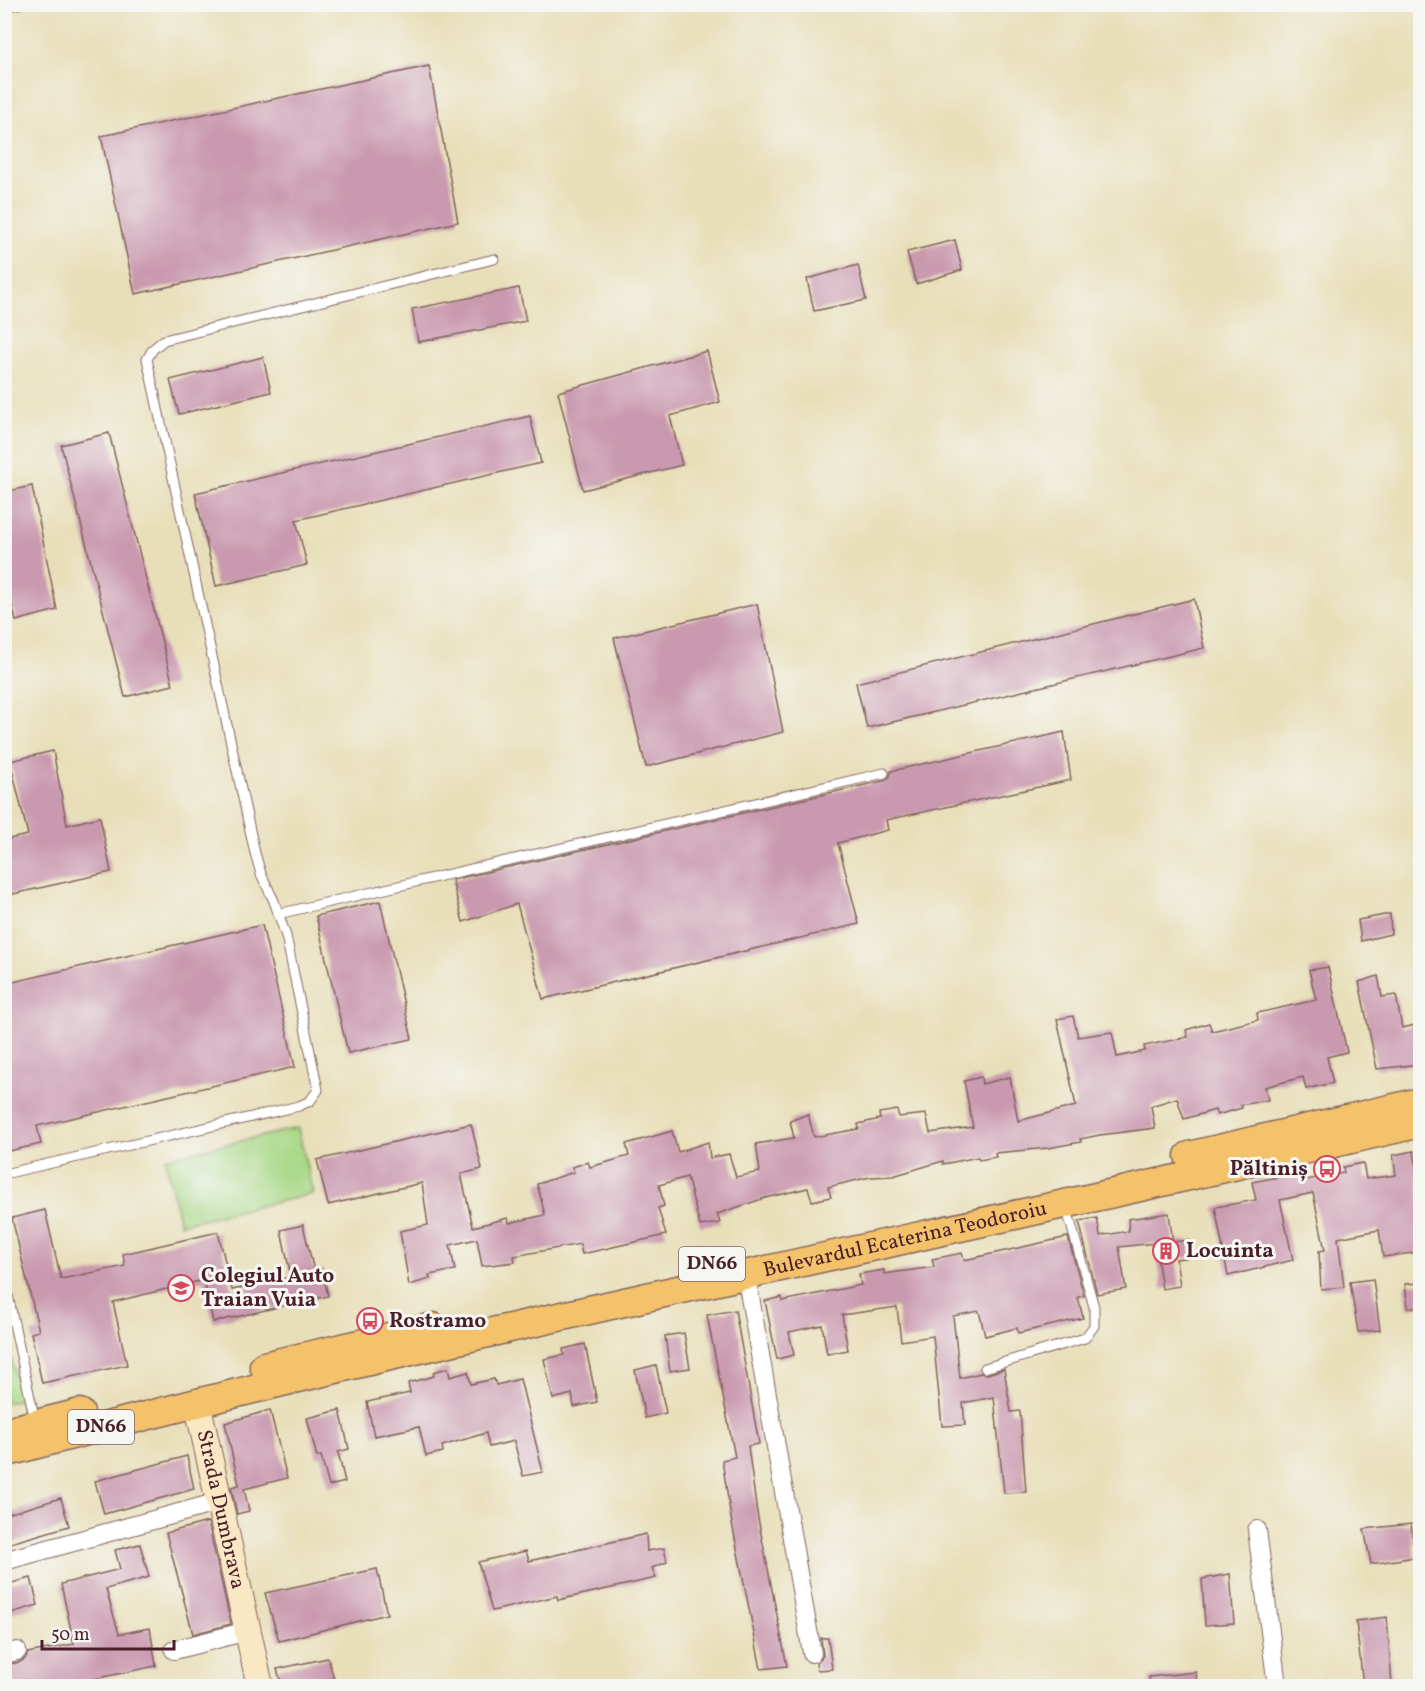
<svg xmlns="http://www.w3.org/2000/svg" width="1425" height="1691" font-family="Vollkorn,serif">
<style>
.green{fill:#a7d886;stroke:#787c58;stroke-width:1.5}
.building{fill:#c999af}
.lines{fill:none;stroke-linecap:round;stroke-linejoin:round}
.lane-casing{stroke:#81625d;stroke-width:11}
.street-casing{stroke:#81625d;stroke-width:20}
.secondary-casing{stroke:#81625d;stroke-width:28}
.primary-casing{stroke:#81625d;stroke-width:31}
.lane{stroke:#fff;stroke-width:9}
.street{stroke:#fff;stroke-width:18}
.secondary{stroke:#fae7c3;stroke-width:26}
.primary{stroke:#f3c26a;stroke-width:28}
.rail{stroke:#4a1f2b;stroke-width:4.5}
.labels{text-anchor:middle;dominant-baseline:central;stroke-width:6;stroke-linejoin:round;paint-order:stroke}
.shield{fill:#f6f6f2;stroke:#7e6067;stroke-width:1.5}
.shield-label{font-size:20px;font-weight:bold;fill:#4a1f2b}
.poi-label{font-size:21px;font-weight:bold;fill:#4a1f2b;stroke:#f6f6f2;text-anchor:start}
.street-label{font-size:21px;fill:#4a1f2b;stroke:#f6f6f2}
</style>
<rect width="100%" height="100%" fill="#f6f6f2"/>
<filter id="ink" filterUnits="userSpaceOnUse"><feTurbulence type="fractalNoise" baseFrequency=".0167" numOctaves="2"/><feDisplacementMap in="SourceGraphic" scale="12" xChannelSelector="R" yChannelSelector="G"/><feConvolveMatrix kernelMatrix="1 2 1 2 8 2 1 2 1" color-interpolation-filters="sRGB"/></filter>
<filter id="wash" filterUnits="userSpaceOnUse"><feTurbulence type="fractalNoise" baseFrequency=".008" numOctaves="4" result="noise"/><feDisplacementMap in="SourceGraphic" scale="24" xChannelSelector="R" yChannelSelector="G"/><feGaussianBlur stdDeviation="1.35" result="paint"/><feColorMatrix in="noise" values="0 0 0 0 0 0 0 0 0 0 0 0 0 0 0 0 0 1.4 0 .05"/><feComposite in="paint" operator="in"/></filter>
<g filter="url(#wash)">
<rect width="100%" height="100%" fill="#e8dfba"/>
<g class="green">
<polygon points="298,1128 313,1194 180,1224 165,1158"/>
<polygon points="4,1324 20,1400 5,1403 4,1403"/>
</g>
<g id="blocks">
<g class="building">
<polygon points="429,66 458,222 135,294 101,136"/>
<polygon points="955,240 962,270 916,284 907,252"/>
<polygon points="858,265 866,300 814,311 807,279"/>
<polygon points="519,288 526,321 418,342 412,309"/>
<polygon points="707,351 720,402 670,416 682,465 583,490 558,392"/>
<polygon points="263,357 271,392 179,414 170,380"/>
<polygon points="530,416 541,463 296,520 307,565 216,586 195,493"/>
<polygon points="109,433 173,685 125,697 61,445"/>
<polygon points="32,486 57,610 16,621 4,571 4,492"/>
<polygon points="1194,599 1204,648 867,728 856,683"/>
<polygon points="757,604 783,732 646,767 614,638"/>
<polygon points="1064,732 1071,780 886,820 888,830 838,843 859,924 543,999 517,904 463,922 452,880 886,780 890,776 891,771"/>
<polygon points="53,751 67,825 100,817 111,872 4,896 4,840 28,835 10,761"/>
<polygon points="380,901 412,1039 348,1053 316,916"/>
<polygon points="1390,914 1391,934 1361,941 1358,920"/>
<polygon points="262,925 295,1067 37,1126 41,1144 4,1152 4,984"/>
<polygon points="1328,967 1347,1052 1327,1057 1333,1083 1306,1089 1303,1077 1265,1087 1268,1100 1241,1105 1242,1108 1217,1115 1215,1110 1184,1119 1177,1098 1151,1106 1155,1128 1100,1135 1080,1139 1081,1142 1048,1148 995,1153 996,1157 979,1160 978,1157 943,1164 943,1161 893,1176 870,1177 828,1187 831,1197 812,1201 808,1188 765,1198 717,1214 720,1223 700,1226 687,1177 659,1185 664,1206 658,1208 666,1235 582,1254 580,1244 514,1256 515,1262 482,1266 477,1239 450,1245 455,1270 429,1275 430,1279 409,1285 400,1231 428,1225 422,1183 328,1205 317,1160 471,1124 482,1169 461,1174 473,1227 508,1218 509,1223 545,1215 537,1184 574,1172 572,1167 588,1162 590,1167 629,1156 626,1144 672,1131 678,1152 708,1142 710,1158 729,1154 736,1177 760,1172 756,1144 794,1138 790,1121 808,1114 814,1137 859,1129 858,1124 880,1119 879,1113 897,1110 899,1117 926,1114 930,1133 973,1127 964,1081 981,1077 982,1084 1010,1077 1018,1121 1076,1106 1057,1019 1073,1016 1078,1037 1112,1032 1117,1057 1145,1051 1144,1046 1188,1037 1186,1030 1209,1023 1212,1031 1258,1020 1257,1013 1316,1000 1309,970"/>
<polygon points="1378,976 1382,997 1396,995 1402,1028 1420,1024 1420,1064 1377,1069 1359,982"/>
<polygon points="1414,1151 1420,1192 1420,1252 1383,1257 1379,1230 1338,1238 1344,1287 1321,1289 1319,1251 1325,1250 1313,1193 1280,1200 1293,1260 1228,1276 1215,1207 1256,1200 1252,1182 1299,1173 1301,1181 1344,1173 1343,1167 1363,1163 1366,1179 1396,1175 1393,1155"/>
<polygon points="45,1210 61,1279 125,1266 123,1254 218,1232 232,1290 291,1277 281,1230 303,1225 314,1271 322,1269 328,1296 213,1322 204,1280 113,1302 127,1365 42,1383 31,1333 39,1331 12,1218"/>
<polygon points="1169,1213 1173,1242 1189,1240 1192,1257 1176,1259 1180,1286 1162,1289 1155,1243 1119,1247 1126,1289 1097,1294 1079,1221 1097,1218 1100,1236 1129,1231 1128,1219"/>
<polygon points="1068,1237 1084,1296 1078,1297 1083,1318 1018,1333 1017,1328 985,1336 979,1311 953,1316 960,1378 981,1373 987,1374 1004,1369 1011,1412 1020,1411 1026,1492 1004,1493 994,1397 963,1403 965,1425 942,1426 933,1336 901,1341 897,1307 842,1315 848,1350 827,1354 822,1325 789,1332 794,1355 777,1359 765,1301 782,1297 782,1301 861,1285 859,1274 884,1270 884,1274 934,1267 932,1259 962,1253 964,1260"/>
<polygon points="1373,1279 1380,1330 1358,1332 1350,1282"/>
<polygon points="1420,1283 1420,1306 1408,1308 1405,1284"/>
<polygon points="735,1310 759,1444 748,1446 757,1513 787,1666 761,1669 731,1518 722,1460 735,1457 707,1315"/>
<polygon points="684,1333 690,1368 670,1371 665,1336"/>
<polygon points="585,1344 597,1402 574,1407 572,1394 553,1399 544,1359 564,1355 563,1349"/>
<polygon points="656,1365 666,1413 645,1418 635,1370"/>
<polygon points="448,1368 450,1377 468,1372 471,1384 494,1379 496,1385 520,1379 543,1472 523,1476 514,1441 489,1447 486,1433 442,1446 443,1452 426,1456 419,1427 374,1436 367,1402 410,1393 408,1383 434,1376 433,1372"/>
<polygon points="270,1410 287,1478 244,1489 249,1511 237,1514 231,1487 239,1485 225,1423"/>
<polygon points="340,1410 349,1449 338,1452 345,1482 329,1486 321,1456 317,1457 307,1418"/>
<polygon points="187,1456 194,1489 104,1514 95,1481"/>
<polygon points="61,1498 69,1526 4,1545 4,1515"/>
<polygon points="208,1522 231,1624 193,1634 166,1533"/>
<polygon points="1411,1524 1415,1557 1371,1564 1364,1529"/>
<polygon points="646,1534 647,1551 664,1548 667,1562 652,1568 656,1578 558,1600 557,1596 492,1611 478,1562 526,1551 529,1561"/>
<polygon points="140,1544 149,1577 106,1589 119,1634 150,1628 156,1666 60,1686 4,1686 4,1665 20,1662 25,1659 28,1653 74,1644 61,1584 120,1569 115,1550"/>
<polygon points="377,1569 387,1614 279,1641 265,1593"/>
<polygon points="1230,1574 1234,1623 1205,1625 1202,1579"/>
<polygon points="31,1578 38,1605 4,1615 4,1585"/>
<polygon points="1387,1617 1392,1686 1363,1686 1356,1621"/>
<polygon points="821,1638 828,1638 832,1669 817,1670 816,1663 823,1656"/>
<polygon points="328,1658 336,1686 282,1686 277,1669"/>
<polygon points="1196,1672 1197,1686 1150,1686 1149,1677"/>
</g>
</g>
</g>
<g filter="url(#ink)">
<use href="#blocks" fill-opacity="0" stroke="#81625d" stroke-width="1.5"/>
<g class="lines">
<defs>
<g id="lane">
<polyline points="278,914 884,773"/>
<polyline points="4,1174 299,1106 310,1101 318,1090 286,936 274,901 261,874 255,853 147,359 153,349 164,340 494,259"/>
<polyline points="4,1277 35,1421"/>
<polyline points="985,1368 1085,1338 1094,1326 1094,1307 1066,1206"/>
</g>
<g id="street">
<polyline points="746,1274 812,1653"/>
<polyline points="1257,1530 1277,1686"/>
<polyline points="4,1561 219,1502"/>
<polyline points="174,1650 247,1631"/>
<polyline points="4,1654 17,1651"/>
</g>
<g id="secondary">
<path id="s1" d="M197,1402L260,1686"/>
</g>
<g id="primary">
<polyline points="1189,1156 1420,1102"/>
<polyline points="264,1366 433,1327"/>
<polyline points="4,1432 80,1413"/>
<path id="s2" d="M4,1453C473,1327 949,1234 1420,1123"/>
</g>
</defs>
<use href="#lane" class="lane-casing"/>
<use href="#street" class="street-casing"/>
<use href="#secondary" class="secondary-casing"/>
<use href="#primary" class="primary-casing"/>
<use href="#lane" class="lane"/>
<use href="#street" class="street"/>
<use href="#secondary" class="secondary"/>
<use href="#primary" class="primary"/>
<polyline class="rail" points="4,10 31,4"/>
</g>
</g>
<defs>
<symbol id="bus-ring" viewBox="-11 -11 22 22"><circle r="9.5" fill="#f6f6f2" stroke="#d1495b" stroke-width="1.5"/><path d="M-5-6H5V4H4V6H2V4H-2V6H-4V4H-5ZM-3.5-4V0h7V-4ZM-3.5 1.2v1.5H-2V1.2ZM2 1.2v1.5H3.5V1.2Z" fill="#d1495b"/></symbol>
<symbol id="building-ring" viewBox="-11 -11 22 22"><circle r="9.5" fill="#f6f6f2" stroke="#d1495b" stroke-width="1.5"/><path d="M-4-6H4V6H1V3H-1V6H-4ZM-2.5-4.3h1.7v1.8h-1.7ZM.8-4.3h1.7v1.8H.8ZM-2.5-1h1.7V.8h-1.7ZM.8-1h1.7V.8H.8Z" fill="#d1495b"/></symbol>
<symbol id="school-ring" viewBox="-11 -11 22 22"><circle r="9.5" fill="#f6f6f2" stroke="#d1495b" stroke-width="1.5"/><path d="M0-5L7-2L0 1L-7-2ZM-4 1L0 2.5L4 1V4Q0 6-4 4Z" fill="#d1495b"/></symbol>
</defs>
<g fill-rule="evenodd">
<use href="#bus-ring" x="1312" y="1154" width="30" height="30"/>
<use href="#building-ring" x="1151" y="1236" width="30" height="30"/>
<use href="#school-ring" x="166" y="1273" width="30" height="30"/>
<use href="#bus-ring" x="355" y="1306" width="30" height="30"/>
</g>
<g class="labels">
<g class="shield">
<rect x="679" y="1247" width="66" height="34" rx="4.5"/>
<rect x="68" y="1410" width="66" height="34" rx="4.5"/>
</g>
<g class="shield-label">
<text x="712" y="1264">DN66</text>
<text x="101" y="1427">DN66</text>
</g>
<g class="poi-label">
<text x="1308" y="1169" text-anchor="end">Păltiniș</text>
<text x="1186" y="1251">Locuinta</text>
<text x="201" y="1276">Colegiul Auto<tspan x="201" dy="24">Traian Vuia</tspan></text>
<text x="389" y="1321">Rostramo</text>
</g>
<g class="street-label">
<text stroke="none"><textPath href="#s2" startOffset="926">Bulevardul Ecaterina Teodoroiu</textPath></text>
<text stroke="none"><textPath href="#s1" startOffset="110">Strada Dumbrava</textPath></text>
</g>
</g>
<rect width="1425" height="1691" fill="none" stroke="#f6f6f2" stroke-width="24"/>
<path d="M42 1640v9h132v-9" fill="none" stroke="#4a1f2b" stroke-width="3"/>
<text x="51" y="1640" font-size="18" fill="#4a1f2b" stroke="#f6f6f2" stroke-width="4.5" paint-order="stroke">50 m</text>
</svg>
